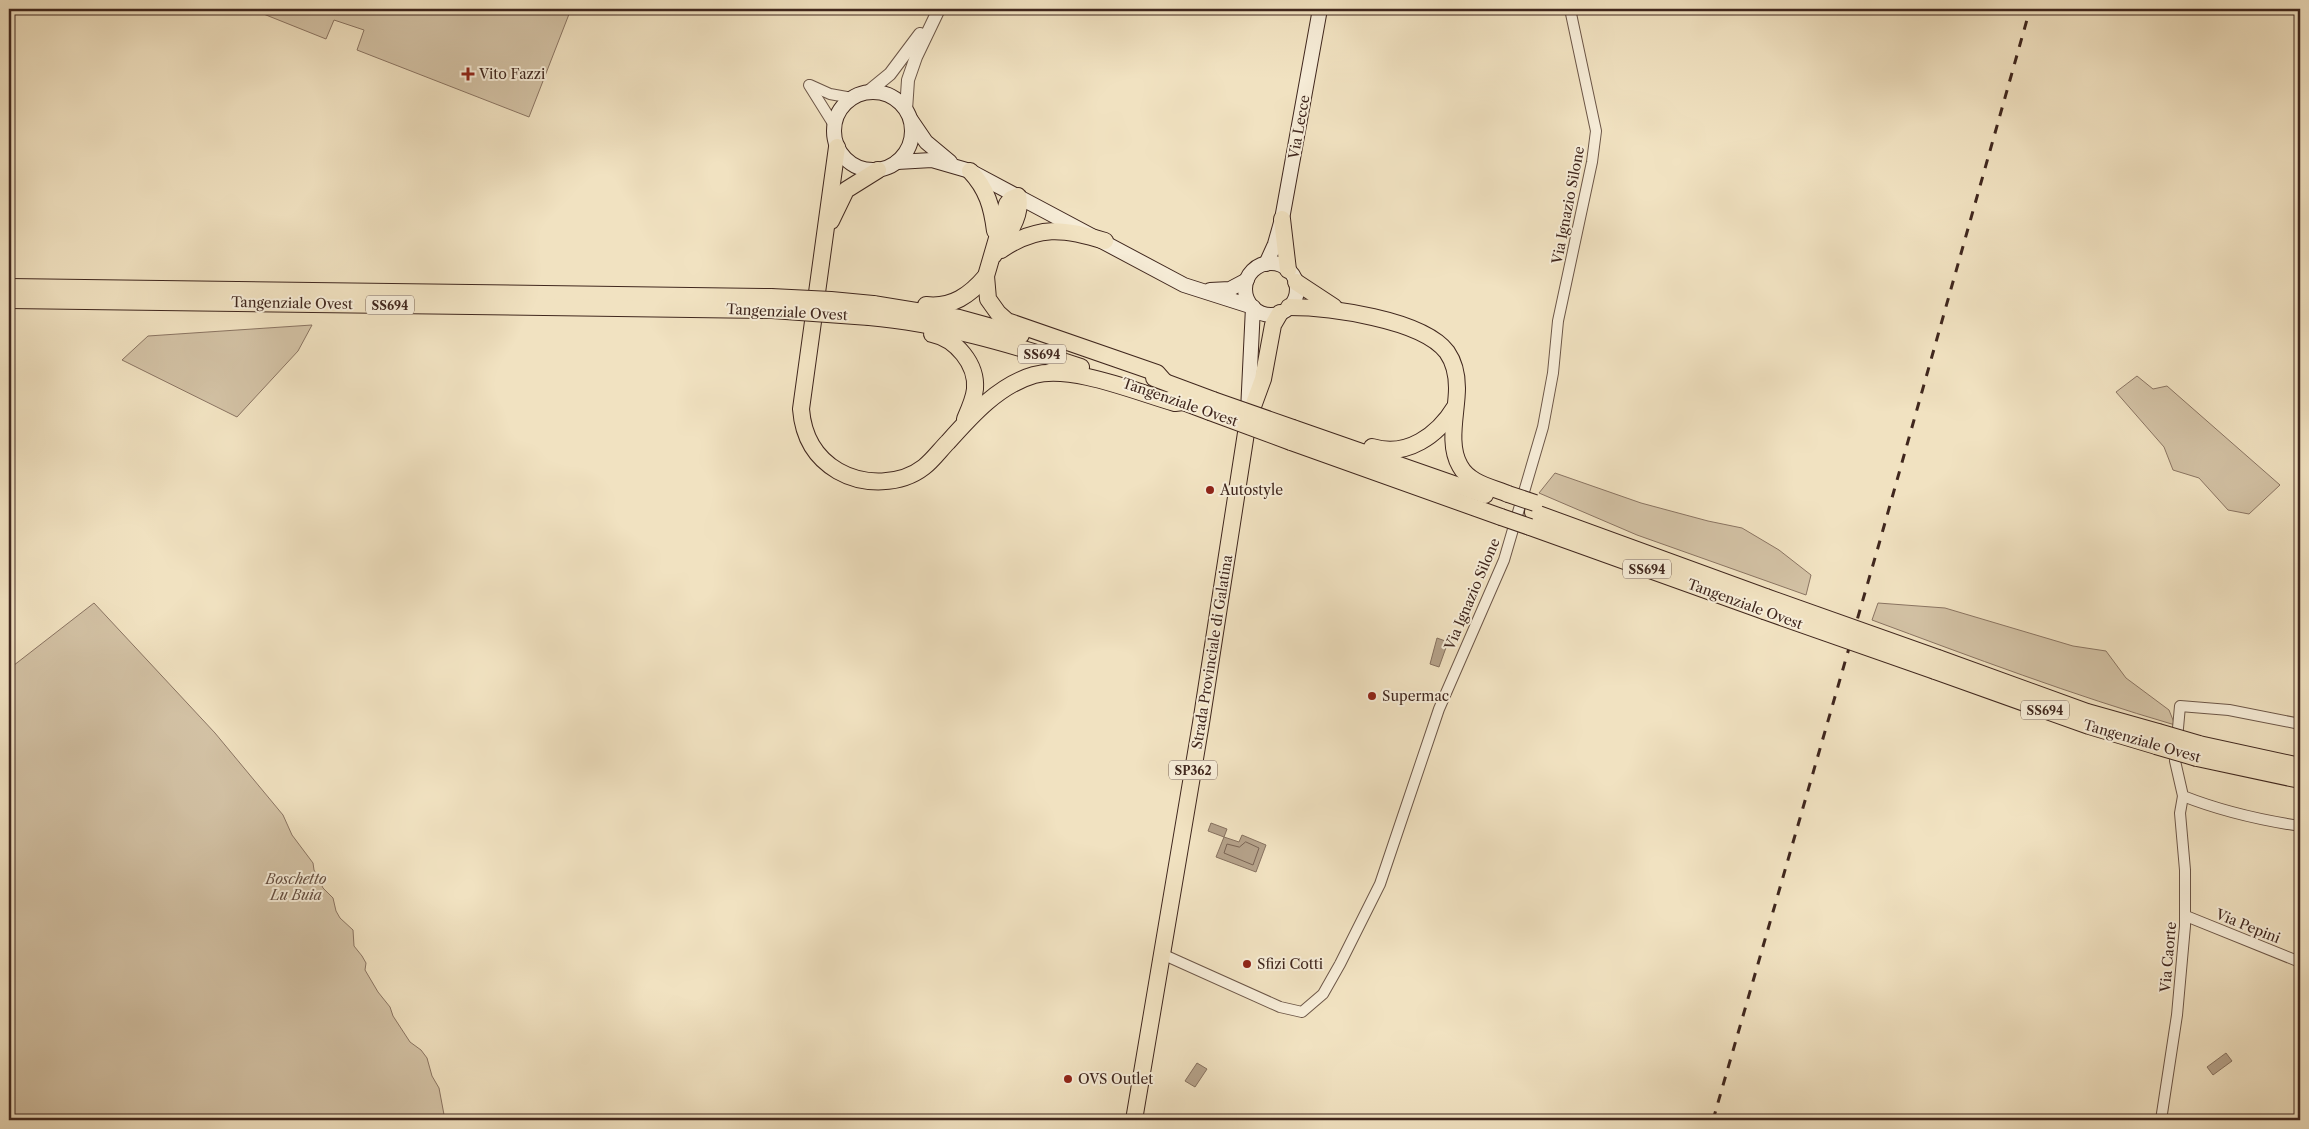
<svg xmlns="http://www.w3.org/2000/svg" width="2309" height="1129" font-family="'Libre Caslon Text',serif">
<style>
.green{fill:#d3c2a5;stroke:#8a7462}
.water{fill:#b5a28a;stroke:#86715f}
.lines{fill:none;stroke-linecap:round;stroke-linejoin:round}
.shore{stroke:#7a6454;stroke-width:1}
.minor-casing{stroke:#6c5647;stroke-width:12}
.tertiary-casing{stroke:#6c5647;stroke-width:14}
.secondary-casing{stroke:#40271e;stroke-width:16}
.primary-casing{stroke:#40271e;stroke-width:18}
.trunk-casing{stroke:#40271e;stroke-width:18}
.minor{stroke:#f6ecd7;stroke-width:10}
.tertiary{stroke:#f6ecd7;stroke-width:12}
.secondary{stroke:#f6ecd7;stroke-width:14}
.primary{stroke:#f1e2c1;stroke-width:16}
.trunk{stroke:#f1e2c1;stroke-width:16}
.rail{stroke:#40271e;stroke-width:3;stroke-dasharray:9 9;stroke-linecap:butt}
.trunk-bridge-casing{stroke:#40271e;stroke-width:18;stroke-linecap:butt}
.trunk-bridge{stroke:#f1e2c1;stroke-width:16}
.poi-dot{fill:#8f2418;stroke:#f6ecd7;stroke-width:2}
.labels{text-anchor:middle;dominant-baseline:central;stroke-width:4;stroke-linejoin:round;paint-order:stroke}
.shield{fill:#f6ecd7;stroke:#776256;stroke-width:1}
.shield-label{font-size:12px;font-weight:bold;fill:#40271e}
.poi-label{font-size:14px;fill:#40271e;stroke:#f6ecd7;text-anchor:start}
.street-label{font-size:14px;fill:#40271e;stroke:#f6ecd7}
.park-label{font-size:14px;font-style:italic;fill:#654e40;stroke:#f6ecd7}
</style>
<rect width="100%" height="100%" fill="#f1e2c1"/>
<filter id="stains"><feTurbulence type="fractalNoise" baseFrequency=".004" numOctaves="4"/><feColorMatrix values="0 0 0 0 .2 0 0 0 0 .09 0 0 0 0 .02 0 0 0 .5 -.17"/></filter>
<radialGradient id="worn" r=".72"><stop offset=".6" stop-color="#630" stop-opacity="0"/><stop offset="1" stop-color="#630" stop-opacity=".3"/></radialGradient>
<g class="green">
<polygon points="251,9 571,9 529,117 357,50 364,30 334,20 326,39"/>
<polygon points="312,325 298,351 237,417 122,360 148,336"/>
<polygon points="2137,376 2153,389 2167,386 2280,485 2249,514 2228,510 2199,478 2173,470 2164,447 2116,392"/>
<polygon points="1555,473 1641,503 1708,521 1742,528 1779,550 1811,575 1806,595 1637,535 1539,493"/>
<polygon points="94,603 215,733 283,815 292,835 313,863 314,870 323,888 333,898 336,911 340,918 353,930 354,946 362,956 366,963 365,970 378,992 390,1007 393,1016 410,1042 421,1050 427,1058 432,1076 439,1088 445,1120 9,1120 9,669"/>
<path d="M1878,603L1945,608L2073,646L2106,651L2126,678L2169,710L2175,725C2072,695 1972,657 1872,620Z"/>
</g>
<g class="water">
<polygon points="1437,638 1448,642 1439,667 1430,664"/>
<polygon points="1211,823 1227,829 1224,837 1239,842 1242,835 1266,845 1256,872 1216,857 1224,837 1208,831"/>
<polygon points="2226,1053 2232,1061 2213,1075 2207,1067"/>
<polygon points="1197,1063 1207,1069 1195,1087 1185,1081"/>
</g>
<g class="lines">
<polygon class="shore" points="1246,842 1259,848 1253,865 1224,853 1227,844 1239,847"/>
<defs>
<g id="minor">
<polyline points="809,85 834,125"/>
<polyline points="810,85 830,94 852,98"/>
<path d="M2300,724L2229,710L2180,706L2175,761L2183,796C2221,811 2260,820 2300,826"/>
<polyline points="2186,916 2300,962"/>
<polyline points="1162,954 1280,1007 1302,1012 1323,994 1340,964 1380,884 1439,709 1504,560 1543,427 1553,373 1558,321 1592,162 1596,131 1570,9"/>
<polyline points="2161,1120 2177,1015 2185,926 2185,870 2180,813 2183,796"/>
</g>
<g id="tertiary">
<polyline points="868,92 890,74 920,34"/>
<polyline points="906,110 908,80 916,57 939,9"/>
</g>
<g id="secondary">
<circle cx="873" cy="131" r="39"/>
<polyline points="911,120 926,142 950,162"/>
<polyline points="897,162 932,160 970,171 1184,285 1253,307 1248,411"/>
<circle cx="1271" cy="289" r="26"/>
<polyline points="1266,264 1275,244 1282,219 1320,9"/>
<polyline points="1210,290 1230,289 1247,280"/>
</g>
<polyline id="primary" points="1134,1120 1201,723 1248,420"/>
<g id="trunk">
<path d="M837,147L801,409C803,435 814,457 838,471C864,486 901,485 924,467C933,460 940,450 948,442C972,415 999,385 1034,375C1073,365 1136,392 1175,403L1183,402"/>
<path d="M970,171C987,189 992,207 995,231"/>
<polyline points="1282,219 1288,270"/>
<polyline points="831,221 846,190 878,170"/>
<path d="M1001,250C1038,225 1064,228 1105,241"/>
<path d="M993,256C1005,240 1023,216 1018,196L1011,199L1007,204L986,276L988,299L998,313L1007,321L1157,373L1164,381"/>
<polyline points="1296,282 1334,307"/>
<polyline points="9,287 771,297"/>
<polyline points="9,300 772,310"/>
<polyline points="873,304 959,318 1021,335"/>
<path d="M926,305C952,308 970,295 986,276"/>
<path d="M1289,307C1328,307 1422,319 1447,352C1454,362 1457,375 1457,388C1457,412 1447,444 1460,466C1469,483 1491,487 1508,494"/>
<path d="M869,317C940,323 1014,345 1081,367"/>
<path d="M932,334C956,339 977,364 975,389C974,399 969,410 965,419"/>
<polyline points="1154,378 1213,400"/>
<polyline points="1173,398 1210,412"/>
<polyline points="1248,420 1263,379 1273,325 1280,313"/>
<polyline points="1293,428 1485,495"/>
<polyline points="1291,442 1501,517"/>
<path d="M1372,447C1407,458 1438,435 1455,407"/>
<polyline points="1533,512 1766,597"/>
<polyline points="1530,527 1764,611"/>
<polyline points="1938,658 2087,712 2158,732"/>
<polyline points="1935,671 2089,726 2156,746"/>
<polyline points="2199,744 2300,766"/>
<polyline points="2197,758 2300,780"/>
</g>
</defs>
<use href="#minor" class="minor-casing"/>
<use href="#tertiary" class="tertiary-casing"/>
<use href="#secondary" class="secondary-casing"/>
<use href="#primary" class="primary-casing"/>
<use href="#trunk" class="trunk-casing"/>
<use href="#minor" class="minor"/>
<use href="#tertiary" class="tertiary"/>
<use href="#secondary" class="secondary"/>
<use href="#primary" class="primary"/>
<use href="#trunk" class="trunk"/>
<polyline class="rail" points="1713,1120 1879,544 2030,9"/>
<defs>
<g id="trunk-bridge">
<polyline points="771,297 831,300 873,304"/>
<polyline points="772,310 869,317"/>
<polyline points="1213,400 1293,428"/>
<polyline points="1210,412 1291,442"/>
<polyline points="1508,494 1535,503"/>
<polyline points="1501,517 1530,527"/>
<polyline points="1766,597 1938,658"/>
<polyline points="1764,611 1935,671"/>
<polyline points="2158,732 2199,744"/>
<polyline points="2156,746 2197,758"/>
</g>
</defs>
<use href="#trunk-bridge" class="trunk-bridge-casing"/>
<use href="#trunk-bridge" class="trunk-bridge"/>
</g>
<g class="poi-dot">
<path d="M465.5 66.5h5v5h5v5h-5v5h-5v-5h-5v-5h5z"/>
<circle cx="1210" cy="490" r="5"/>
<circle cx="1372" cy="696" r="5"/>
<circle cx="1247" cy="964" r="5"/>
<circle cx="1068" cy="1079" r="5"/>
</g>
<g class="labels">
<g class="shield">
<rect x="366" y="295.5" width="48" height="19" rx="4"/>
<rect x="1018" y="344.5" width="48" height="19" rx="4"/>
<rect x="1623" y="559.5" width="48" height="19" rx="4"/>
<rect x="2021" y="700.5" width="48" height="19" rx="4"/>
<rect x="1169" y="760.5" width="48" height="19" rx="4"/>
</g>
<g class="shield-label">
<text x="390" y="305">SS694</text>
<text x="1042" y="354">SS694</text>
<text x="1647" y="569">SS694</text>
<text x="2045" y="710">SS694</text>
<text x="1193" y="770">SP362</text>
</g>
<g class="poi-label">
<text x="479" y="74">Vito Fazzi</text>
<text x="1220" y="490">Autostyle</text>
<text x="1382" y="696">Supermac</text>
<text x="1257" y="964">Sfizi Cotti</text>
<text x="1078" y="1079">OVS Outlet</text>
</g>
<g class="street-label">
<text transform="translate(1299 127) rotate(-80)">Via Lecce</text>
<text transform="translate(1568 205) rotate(-79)">Via Ignazio Silone</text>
<text transform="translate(292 303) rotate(1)">Tangenziale Ovest</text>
<text transform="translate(787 312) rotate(3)">Tangenziale Ovest</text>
<text transform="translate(1180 402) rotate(19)">Tangenziale Ovest</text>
<text transform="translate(1472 594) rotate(-67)">Via Ignazio Silone</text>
<text transform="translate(1745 604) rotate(20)">Tangenziale Ovest</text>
<text transform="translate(1212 652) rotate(-81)">Strada Provinciale di Galatina</text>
<text transform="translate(2142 741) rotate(16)">Tangenziale Ovest</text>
<text transform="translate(2248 926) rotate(22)">Via Pepini</text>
<text transform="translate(2168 957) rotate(-85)">Via Caorte</text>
</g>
<g class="park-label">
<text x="296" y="879">Boschetto<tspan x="296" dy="16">Lu Buia</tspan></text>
</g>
</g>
<rect width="2309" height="1129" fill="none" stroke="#f1e2c1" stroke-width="30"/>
<rect x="10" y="10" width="2289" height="1109" fill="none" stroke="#40271e" stroke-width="2.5"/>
<rect x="15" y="15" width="2279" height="1099" fill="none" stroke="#40271e"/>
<rect width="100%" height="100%" filter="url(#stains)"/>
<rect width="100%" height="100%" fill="url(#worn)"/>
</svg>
